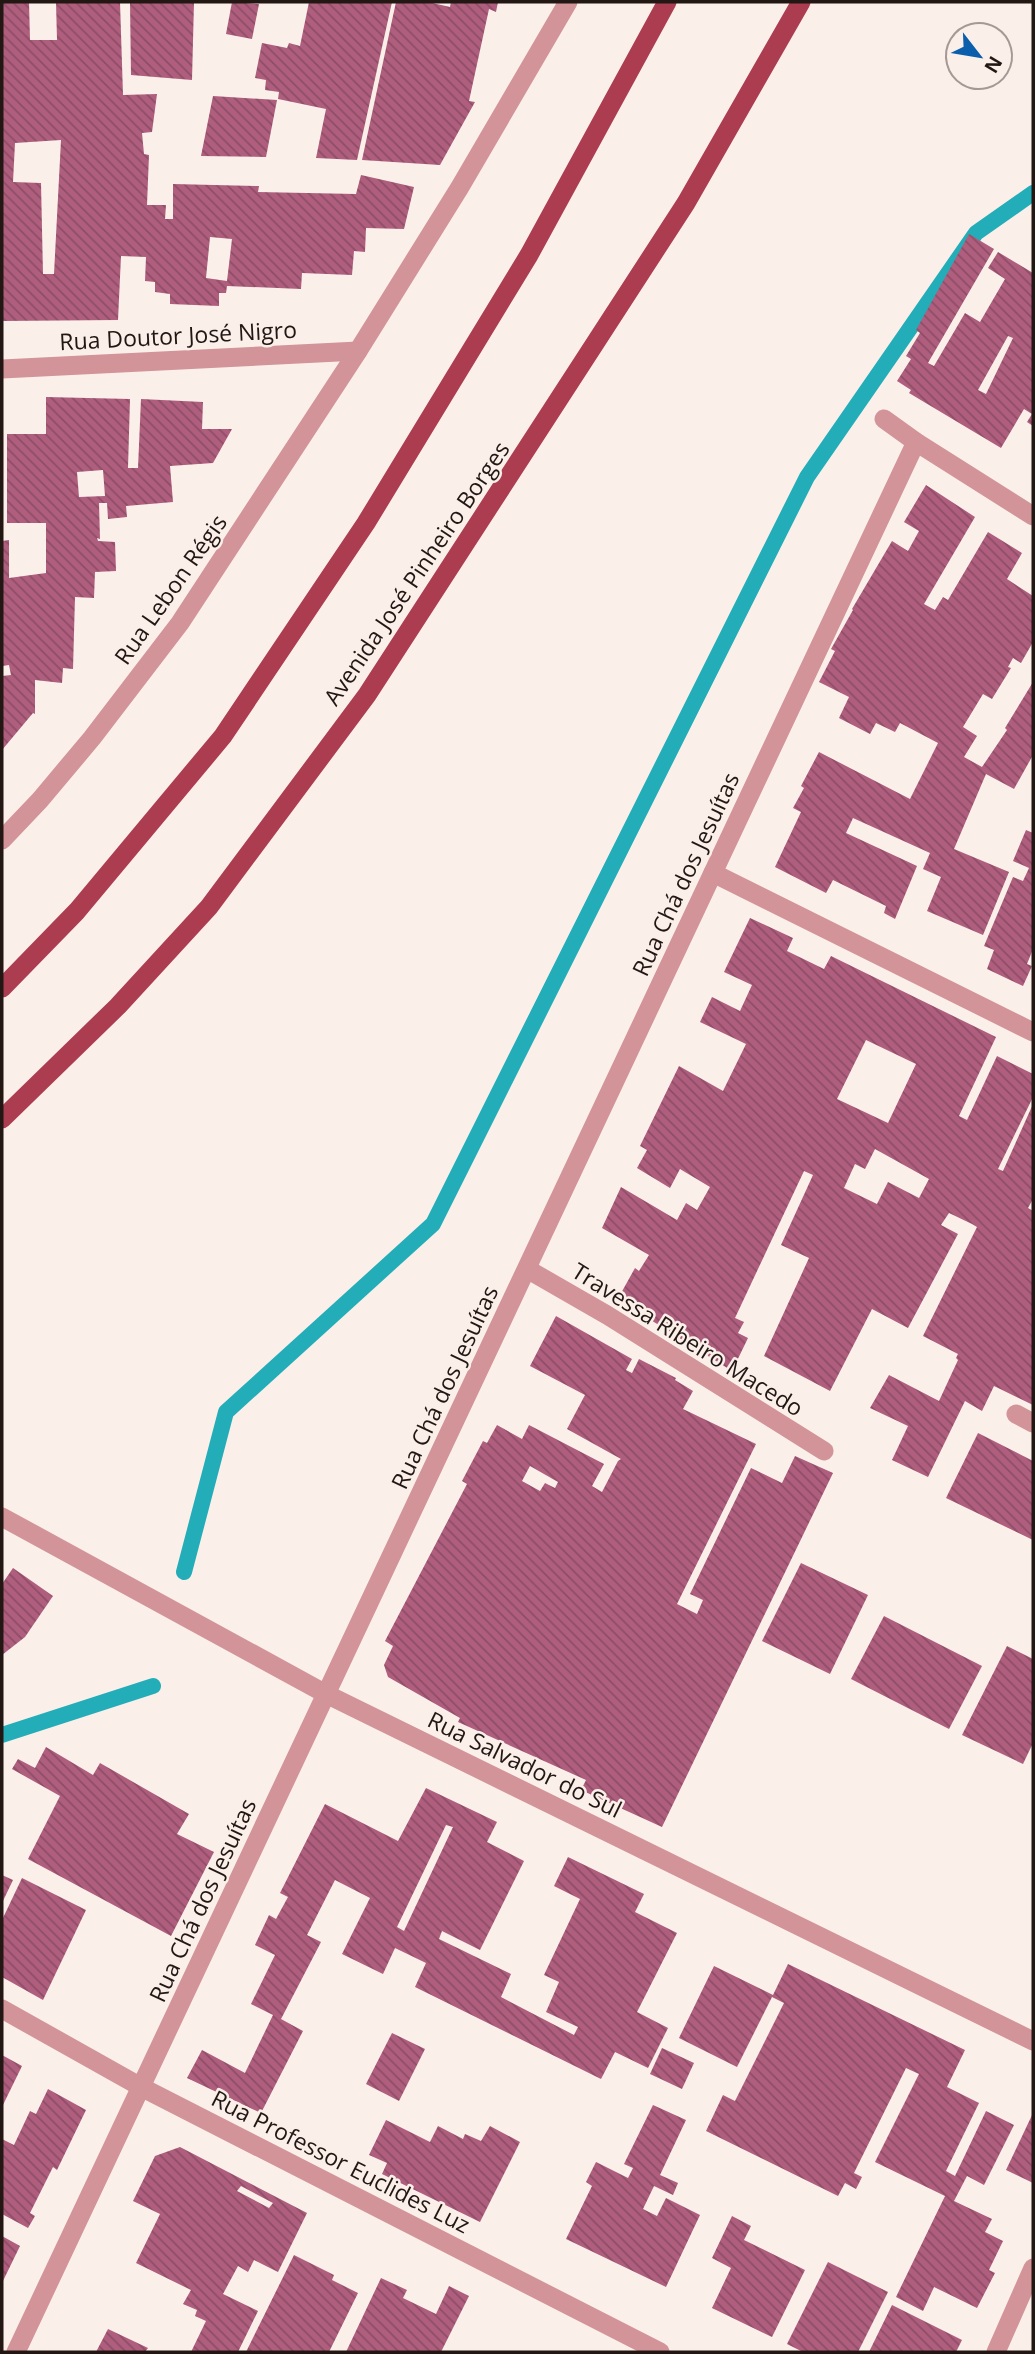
<svg xmlns="http://www.w3.org/2000/svg" width="1035" height="2354" font-family="'Open Sans',sans-serif">
<style>
.lines{fill:none;stroke-linecap:round;stroke-linejoin:round}
.stream{stroke:#22adb8;stroke-width:16}
.building{fill:url(#building-back-hatch);fill-rule:evenodd}
.service{stroke:#d29399;stroke-width:19}
.minor{stroke:#d29399;stroke-width:19}
.primary{stroke:#ac3d50;stroke-width:19}
.labels{text-anchor:middle;dominant-baseline:central;stroke-width:5;stroke-linejoin:round;paint-order:stroke}
.street-label{font-size:23px;fill:#221713;stroke:#fbefea}
</style>
<defs>
<pattern id="building-back-hatch" width="6" height="6" patternUnits="userSpaceOnUse" patternTransform="scale(1.75)"><rect width="6" height="6" fill="#af5e7e"/><path d="M-1 5l2 2M0 0l6 6M5-1l2 2" fill="none" stroke="#8e4d66"/></pattern>
</defs>
<rect width="100%" height="100%" fill="#fbefea"/>
<g class="lines">
<g class="stream">
<polyline points="184,1572 226,1412 433,1224 807,477 976,233 1033,193"/>
<polyline points="2,1735 153,1686"/>
</g>
</g>
<g class="building">
<path d="M2,2H29L30,40H57L56,2H120L123,95L157,94L152,132L142,133L144,154L149,155L147,205H166L165,219H173V184L259,186L258,192L356,194L361,175L414,187L404,229L366,228L365,252L354,251L352,275L302,273L301,289L227,286L226,293H219V306L170,304V294L155,292V282L145,281L146,257L121,256L118,320L2,321ZM61,140L54,274H43L41,183L13,182L15,143ZM210,237L232,239L227,281L206,278Z"/>
<polygon points="130,2 194,2 192,80 131,75"/>
<polygon points="232,2 259,4 252,39 226,34"/>
<polygon points="309,2 392,2 357,160 316,158 326,109 278,99 279,92 265,90 266,80 255,78 262,43 287,48 289,43 300,46"/>
<polygon points="396,2 428,2 450,7 451,2 498,2 496,12 489,9 469,101 475,102 440,165 362,160"/>
<polygon points="213,96 277,100 266,157 201,156"/>
<path d="M969,234L994,249L928,363L934,366L965,313L980,322L1005,279L988,268L998,252L1033,273V426L1027,422L1032,414L1024,409L1001,448L909,393L911,390L897,381L911,359L906,356L920,333L916,330ZM1008,336L1013,338L986,394L978,390Z"/>
<path d="M46,397L130,399L128,468H138L141,399L203,402L202,429H232L213,463L170,466L173,502L126,506L127,517L108,519L107,503H99L100,539L97,538L98,541L115,542L116,571L95,572L94,598L75,597L73,669L63,668L62,683L35,680V714L33,713L2,750V676L11,675L9,665L2,666V541L9,540V578L46,573V523H7V434H46ZM103,470L105,496L79,497L77,472Z"/>
<polygon points="926,485 975,517 924,604 935,610 943,597 948,600 988,532 1022,553 1007,579 1033,596 1033,642 1021,663 1013,658 1008,667 1011,668 992,699 983,694 963,727 977,736 964,757 982,767 1007,730 1005,728 1033,682 1033,755 1014,789 986,774 954,849 1009,872 983,935 927,911 941,877 923,869 930,853 853,818 846,833 917,866 895,919 884,913 886,906 833,880 826,893 775,867 801,812 793,808 804,788 801,786 819,752 910,799 938,743 900,723 895,732 876,723 870,734 839,718 849,697 819,682 835,651 831,649 853,610 852,609 892,541 908,551 919,531 904,522"/>
<polygon points="1026,830 1033,833 1033,949 1027,964 1032,966 1023,986 987,969 994,950 984,946 1013,877 1023,881 1029,868 1013,861"/>
<path d="M750,918L793,938L787,951L824,969L831,956L996,1037L959,1116L967,1120L997,1056L1033,1074V1097L998,1169L1003,1171L1033,1104V1199L1028,1208L1033,1211V1405L994,1386L982,1411L965,1401L928,1477L892,1460L908,1426L870,1408L889,1375L939,1401L958,1360L956,1358L958,1354L923,1336L977,1227L972,1224L949,1213L941,1225L958,1234L908,1328L872,1309L830,1391L764,1356L809,1258L781,1245L813,1175L804,1171L735,1318L744,1322L738,1333L748,1338L732,1371L646,1317L649,1312L620,1295L635,1268L639,1271L649,1255L602,1228L621,1187L677,1220L686,1203L697,1210L710,1187L680,1169L670,1188L637,1168L647,1150L640,1146L679,1066L723,1091L746,1044L700,1022L712,997L740,1011L752,985L724,972ZM866,1040L916,1064L888,1123L837,1099ZM875,1149L929,1179L919,1198L888,1182L877,1204L844,1188L855,1164L865,1169Z"/>
<path d="M556,1316L632,1359L626,1370L632,1373L639,1359L676,1378L675,1380L693,1391L683,1409L756,1444L677,1604L697,1614L703,1600L690,1594L751,1468L782,1483L795,1456L833,1473L662,1827L581,1790L586,1780L458,1722L460,1718L388,1677L384,1665L393,1646L385,1641L467,1484L462,1481L483,1441L487,1443L497,1425L522,1439L529,1425L604,1464L592,1486L602,1492L618,1461L621,1459L567,1429L585,1395L530,1366ZM530,1466L558,1482L555,1488L545,1483L540,1491L522,1481Z"/>
<polygon points="978,1433 1033,1461 1033,1540 946,1498"/>
<polygon points="801,1563 868,1595 830,1674 762,1641"/>
<polygon points="13,1568 53,1596 25,1637 2,1655 2,1584"/>
<polygon points="884,1616 982,1666 949,1729 851,1679"/>
<polygon points="1007,1646 1033,1659 1033,1743 1023,1764 962,1735"/>
<polygon points="46,1747 93,1775 100,1763 189,1814 177,1834 214,1852 171,1936 28,1859 60,1796 12,1769 18,1759 35,1768"/>
<path d="M426,1788L497,1822L487,1842L524,1861L480,1950L442,1931L439,1939L511,1974L501,1997L574,2035L578,2027L546,2012L559,1982L544,1975L580,1899L554,1886L568,1857L644,1894L635,1912L677,1933L637,2012L668,2028L648,2068L615,2052L601,2079L415,1987L426,1963L395,1948L383,1974L342,1954L370,1898L335,1880L307,1935L321,1942L281,2019L303,2031L261,2113L187,2078L202,2050L245,2073L273,2015L251,2004L275,1955L255,1945L269,1915L276,1919L288,1897L280,1893L325,1804L398,1841ZM446,1825L453,1827L404,1931L397,1927Z"/>
<polygon points="2,1875 13,1880 2,1903"/>
<polygon points="22,1878 86,1910 43,2000 2,1977 2,1920"/>
<polygon points="788,1964 965,2050 947,2087 979,2103 946,2171 955,2176 986,2111 1014,2125 984,2185 967,2176 954,2201 992,2219 985,2232 1003,2241 989,2270 995,2273 977,2308 934,2287 923,2311 896,2297 945,2196 875,2162 919,2074 906,2068 854,2173 862,2177 856,2189 845,2183 838,2196 706,2131 723,2095 735,2101 784,2003 772,1997 737,2067 679,2038 714,1966 773,1995"/>
<polygon points="392,2033 425,2049 399,2101 366,2084"/>
<polygon points="662,2048 694,2063 682,2089 650,2074"/>
<polygon points="2,2055 22,2066 2,2107"/>
<polygon points="48,2089 86,2110 57,2170 53,2167 30,2213 35,2216 28,2228 2,2214 2,2139 14,2145 30,2111 36,2114"/>
<polygon points="653,2105 686,2120 660,2175 678,2183 673,2195 654,2186 643,2209 657,2216 666,2198 700,2215 666,2287 566,2239 592,2186 586,2182 596,2162 628,2178 633,2168 624,2164"/>
<polygon points="1033,2113 1033,2183 1006,2170"/>
<polygon points="386,2120 430,2142 438,2126 463,2139 465,2134 481,2141 490,2126 520,2142 480,2222 382,2174 387,2163 369,2155"/>
<path d="M180,2147L307,2213L278,2272L254,2260L248,2272L238,2266L223,2294L258,2311L238,2352H191L206,2321L195,2316L197,2310L183,2304L191,2290L136,2263L160,2214L133,2201L155,2156ZM241,2186L273,2203L269,2208L237,2191Z"/>
<polygon points="732,2216 751,2226 744,2240 805,2270 772,2337 712,2308 731,2268 712,2258"/>
<polygon points="2,2236 20,2246 2,2283"/>
<polygon points="294,2255 334,2275 332,2280 358,2293 329,2352 246,2352"/>
<polygon points="828,2262 888,2292 858,2352 803,2352 787,2344"/>
<polygon points="381,2278 407,2290 403,2298 436,2314 449,2286 469,2296 441,2352 346,2352"/>
<polygon points="892,2305 962,2340 956,2352 869,2352"/>
<polygon points="108,2329 148,2348 145,2352 96,2352"/>
</g>
<g class="lines">
<polyline class="service" points="1016,1414 1033,1423"/>
<g class="minor">
<polyline points="2,369 358,351"/>
<polyline points="884,419 916,442 1033,516"/>
<polyline points="2,840 40,800 92,738 180,623 358,351 460,187 568,2"/>
<polyline points="713,873 1033,1032"/>
<polyline points="527,1269 607,1315 824,1451"/>
<polyline points="2,1517 326,1694 1033,2041"/>
<polyline points="2,2009 141,2087 660,2352"/>
<polyline points="16,2352 916,442"/>
<polyline points="996,2352 1033,2268"/>
</g>
<g class="primary">
<polyline points="2,988 77,911 223,736 366,523 529,255 667,2"/>
<polyline points="2,1119 118,1006 209,907 367,695 686,203 801,2"/>
</g>
</g>
<g class="labels">
<g class="street-label">
<text transform="translate(178 335) rotate(-3)">Rua Doutor José Nigro</text>
<text transform="translate(416 573) rotate(-56)">Avenida José Pinheiro Borges</text>
<text transform="translate(170 589) rotate(-55)">Rua Lebon Régis</text>
<text transform="translate(685 874) rotate(-65)">Rua Chá dos Jesuítas</text>
<text transform="translate(688 1339) rotate(32)">Travessa Ribeiro Macedo</text>
<text transform="translate(444 1387) rotate(-65)">Rua Chá dos Jesuítas</text>
<text transform="translate(525 1764) rotate(26)">Rua Salvador do Sul</text>
<text transform="translate(202 1900) rotate(-65)">Rua Chá dos Jesuítas</text>
<text transform="translate(341 2161) rotate(27)">Rua Professor Euclides Luz</text>
</g>
</g>
<rect width="1035" height="2354" fill="none" stroke="#221713" stroke-width="7"/>
<g transform="translate(979 56) rotate(121)"><circle r="33" fill="#fbefea" stroke="#a49994" stroke-width="2"/>
<path d="M0-5L12 26L0 18L-12 26Z" fill="#0b5eac"/>
<text y="-10" font-size="19" font-weight="bold" text-anchor="middle" fill="#221713">N</text>
</g>
</svg>
